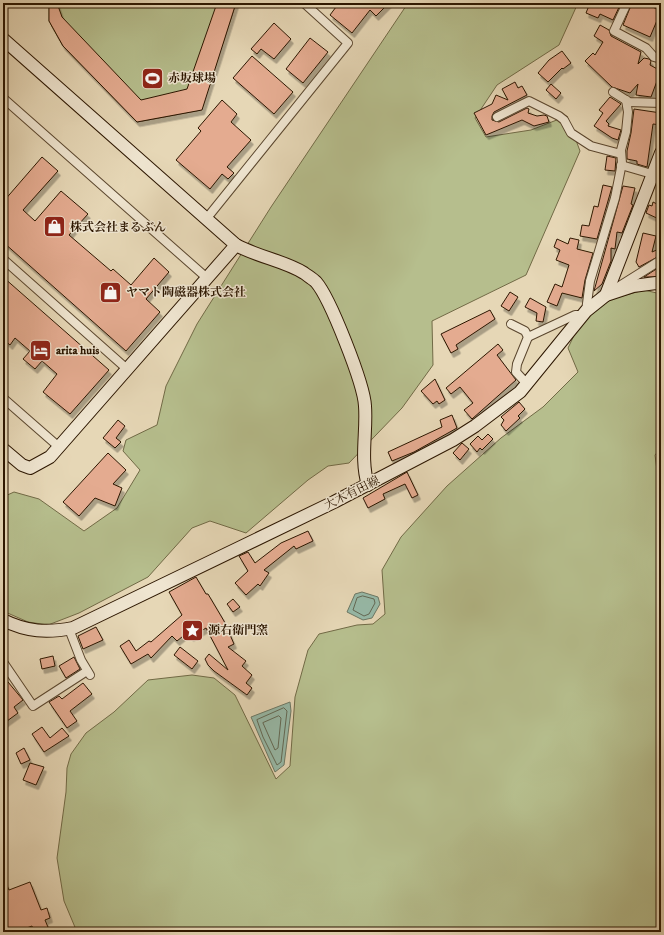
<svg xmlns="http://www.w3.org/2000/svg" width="664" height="935" font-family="'IM FELL DW Pica','Noto Serif JP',serif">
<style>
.green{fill:#b6be8d;stroke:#716a46}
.water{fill:#97baa9;stroke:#6c7865}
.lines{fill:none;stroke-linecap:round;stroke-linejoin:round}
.shore{stroke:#626854;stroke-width:1}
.building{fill:#e4ab90;stroke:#2c1600;filter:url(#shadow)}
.street-casing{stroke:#5a462e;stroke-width:10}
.secondary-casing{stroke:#2c1600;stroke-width:14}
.street{stroke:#efe5d0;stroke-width:8}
.secondary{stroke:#efe5d0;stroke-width:12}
.labels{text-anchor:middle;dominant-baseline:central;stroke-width:3;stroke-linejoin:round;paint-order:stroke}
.poi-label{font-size:12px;font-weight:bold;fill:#2c1600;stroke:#efe5d0;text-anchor:start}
.street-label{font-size:12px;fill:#2c1600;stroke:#efe5d0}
</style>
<defs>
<filter id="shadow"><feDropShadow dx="2.5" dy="4.5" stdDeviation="0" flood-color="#0004"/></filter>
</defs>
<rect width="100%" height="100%" fill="#e6d7b6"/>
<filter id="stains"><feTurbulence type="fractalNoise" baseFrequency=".005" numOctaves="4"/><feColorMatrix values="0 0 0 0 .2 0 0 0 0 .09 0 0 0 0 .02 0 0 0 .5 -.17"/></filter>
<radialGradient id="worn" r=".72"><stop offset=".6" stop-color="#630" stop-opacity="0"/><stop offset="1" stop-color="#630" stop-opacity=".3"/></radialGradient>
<g class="green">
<polygon points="49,3 236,3 201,110 137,122 63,46 49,21"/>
<polygon points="408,3 578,3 559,45 497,85 475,118 486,137 531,130 567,116 580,151 526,275 432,321 433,365 402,408 349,463 328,466 308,480 246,533 210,521 192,528 148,577 79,613 48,625 28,622 3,611 3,497 14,492 39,499 84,531 117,508 140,470 123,451 126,440 157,425 166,386 197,324 271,207"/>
<polygon points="644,290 661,294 661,448 655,455 658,478 661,484 661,932 77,932 64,901 57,858 66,792 67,768 71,754 86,733 114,712 148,680 192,675 214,678 235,695 276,779 290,766 295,697 308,650 319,634 357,625 373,624 385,614 382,570 401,537 447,486 501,438 543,407 578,372 568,348 581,321 608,300"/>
</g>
<g class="water">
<polygon points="362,592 378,597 380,604 372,618 363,620 347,612 355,594"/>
<polygon points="290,702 291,711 284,765 275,772 251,717"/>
</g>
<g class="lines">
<g class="shore">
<polygon points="363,596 374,599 375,603 369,614 364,616 353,610 357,598"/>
<polygon points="284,708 287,711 281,762 277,765 263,737 257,720"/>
<polygon points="279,716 281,718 278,748 275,750 263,723"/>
</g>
</g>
<g class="building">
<polygon points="49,3 57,3 62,17 141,100 187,89 217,3 236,3 202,110 137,122 63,46 49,21"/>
<polygon points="339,3 389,3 376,16 370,10 352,33 330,15"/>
<polygon points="590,3 621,3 613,20 600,14 598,18 586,13"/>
<polygon points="632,3 645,3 661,11 650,37 623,25"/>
<polygon points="274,23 291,39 274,59 261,49 257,54 251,49"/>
<polygon points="600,25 609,30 611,36 641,52 638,64 644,58 649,59 651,61 650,65 661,71 661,83 657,81 651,97 636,95 638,84 630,93 612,87 585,61 593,53 595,55 603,42 594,36"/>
<polygon points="310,38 328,52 303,83 286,69"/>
<polygon points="562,51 571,63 563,69 562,68 548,82 538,73 549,60"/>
<polygon points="252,56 293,92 274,114 233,78"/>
<polygon points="515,82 518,88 522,86 527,95 494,112 492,116 492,120 499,122 527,108 529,109 528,113 537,116 544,115 547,116 549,122 534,126 522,120 486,135 474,113 492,104 496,95 508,100 502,89"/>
<polygon points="551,84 561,93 556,99 546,90"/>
<polygon points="610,97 621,104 606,121 609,124 608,126 621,130 618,140 612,138 594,126 603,113 599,110"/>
<polygon points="222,100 237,114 231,122 251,140 227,167 234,173 228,179 222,174 210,189 176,160 201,131 198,128"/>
<polygon points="634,109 661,113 661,125 653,124 647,167 637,164 637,161 627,159 627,151 631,133"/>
<polygon points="607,156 616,158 615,171 605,170"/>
<polygon points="42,157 58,171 23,210 35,221 61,191 88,214 69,235 111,271 113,269 131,285 154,258 169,272 146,299 160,312 126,351 3,242 3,202"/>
<polygon points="603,185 612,187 597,239 580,236 582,225 589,226 594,206 598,207"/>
<polygon points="623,186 635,188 631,204 633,205 622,233 617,232 615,249 611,248 611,261 602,284 594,291"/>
<polygon points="653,202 661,206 661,220 646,213 649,205 652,206"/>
<polygon points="643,233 656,236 652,252 659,249 661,255 639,267 636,262"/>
<polygon points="570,238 579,240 577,249 593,253 585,280 582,298 562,293 557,306 547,302 555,284 562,287 569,265 556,260 560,250 554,247 557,239 568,244"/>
<polygon points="661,266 661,277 644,277"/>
<polygon points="3,277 109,370 70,414 43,392 57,374 42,361 35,369 23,359 30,351 15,338 10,345 3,339"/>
<polygon points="510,292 518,297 509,311 501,306"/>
<polygon points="530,298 546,307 543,322 536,321 537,313 525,307"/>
<polygon points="490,310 495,319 456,345 458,349 451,353 441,334"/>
<polygon points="498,344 503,350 497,355 516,380 472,419 464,410 473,403 460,387 451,394 446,388"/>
<polygon points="435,379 445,400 439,404 437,401 433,404 421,391"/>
<polygon points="519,402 525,409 518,416 520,418 506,431 501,425 504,420 501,417"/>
<polygon points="452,415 457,428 414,452 392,461 388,452 442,427 440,420"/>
<polygon points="118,420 125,426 116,438 121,442 115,448 103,438"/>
<polygon points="488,434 493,439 482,450 480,448 477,452 470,444 478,436 482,440"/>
<polygon points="462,443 469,449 460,460 453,453"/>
<polygon points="108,453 126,470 113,484 122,488 115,506 95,498 79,516 63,502"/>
<polygon points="407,472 418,495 412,498 405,484 383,494 385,499 368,508 363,498"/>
<polygon points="308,531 313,541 296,549 294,546 264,570 269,573 260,586 258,584 246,595 235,583 248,571 239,556 248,552 255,563 281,543"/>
<polygon points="196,577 206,594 208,594 224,621 234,644 228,647 246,661 242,666 252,675 246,683 252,688 247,695 214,671 208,665 205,659 209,654 228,670 206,628 191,637 188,632 177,641 172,636 151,658 148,654 131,664 120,646 129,640 136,651 149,641 151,642 182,615 169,592"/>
<polygon points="233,599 240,607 233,612 227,604"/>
<polygon points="96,627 103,640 83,649 78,636"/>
<polygon points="180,647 198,661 192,669 174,655"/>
<polygon points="53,656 55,666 42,669 40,659"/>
<polygon points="74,657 80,669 66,678 59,666"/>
<polygon points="3,676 23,700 14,707 18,713 3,724"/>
<polygon points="83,683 92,694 70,711 77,721 67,728 49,702 59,696 62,699"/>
<polygon points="42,727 50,738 62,728 69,736 44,752 32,734"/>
<polygon points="24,748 30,760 21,764 16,753"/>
<polygon points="30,763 44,767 36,785 23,780"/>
<polygon points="3,877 9,890 30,882 41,910 47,908 50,918 45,920 50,932 34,932 32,926 16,932 3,932"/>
</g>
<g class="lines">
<defs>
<g id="street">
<polyline points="627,3 614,31 646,48 654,57 661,59"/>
<polyline points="655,3 661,6"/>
<polyline points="613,92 629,102 661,103"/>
<polyline points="3,98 207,278"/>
<polyline points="497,117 529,101 559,116 564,120 571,133 591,146 621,154"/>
<polyline points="621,165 652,174"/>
<polyline points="207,218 348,43 304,3"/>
<polyline points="3,259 127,369"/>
<polyline points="618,287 661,260"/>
<polyline points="586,311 590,281 615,198 622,163 621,150 626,132 628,112 626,100"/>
<polyline points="511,324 525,331 528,337 517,364 516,372 527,384"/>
<polyline points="528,337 575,315 583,315"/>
<polyline points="3,398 59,447"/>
<polyline points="69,629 81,660 90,675"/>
<polyline points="3,662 33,706 87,671"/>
</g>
<g id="secondary">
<path d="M3,39L236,245C258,257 285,261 304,273C308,276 313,279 316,282C330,298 364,384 365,406C367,432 360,459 368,485"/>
<polyline points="606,295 661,153"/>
<polyline points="3,449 22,465 30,468 50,457 236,245"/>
<path d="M3,620C27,632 47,633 73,628L334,502L453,440L475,426L520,392L586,311L606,295L633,286L656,283L661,285"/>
</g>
</defs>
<use href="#street" class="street-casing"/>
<use href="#secondary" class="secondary-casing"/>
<use href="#street" class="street"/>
<use href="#secondary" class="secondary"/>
</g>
<defs>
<symbol id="stadium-square" viewBox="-11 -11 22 22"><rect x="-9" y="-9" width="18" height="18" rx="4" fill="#8f2418" stroke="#efe5d0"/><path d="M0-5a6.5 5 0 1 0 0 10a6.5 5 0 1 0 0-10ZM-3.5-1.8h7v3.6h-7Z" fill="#fff"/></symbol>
<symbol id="shop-square" viewBox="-11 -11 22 22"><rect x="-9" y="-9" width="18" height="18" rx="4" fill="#8f2418" stroke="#efe5d0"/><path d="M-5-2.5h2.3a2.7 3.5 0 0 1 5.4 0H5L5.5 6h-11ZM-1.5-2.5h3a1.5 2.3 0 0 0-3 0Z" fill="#fff"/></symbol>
<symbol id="hotel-square" viewBox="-11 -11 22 22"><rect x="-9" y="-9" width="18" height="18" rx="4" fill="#8f2418" stroke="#efe5d0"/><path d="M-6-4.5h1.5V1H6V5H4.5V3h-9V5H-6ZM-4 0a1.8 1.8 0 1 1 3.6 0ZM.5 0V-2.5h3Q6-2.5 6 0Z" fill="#fff"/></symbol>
<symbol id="sight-square" viewBox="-11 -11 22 22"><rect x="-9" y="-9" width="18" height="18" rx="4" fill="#8f2418" stroke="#efe5d0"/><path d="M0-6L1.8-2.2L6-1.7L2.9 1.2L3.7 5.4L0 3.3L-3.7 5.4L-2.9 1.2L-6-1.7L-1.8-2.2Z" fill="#fff"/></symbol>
</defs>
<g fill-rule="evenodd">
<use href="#stadium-square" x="140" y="66" width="25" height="25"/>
<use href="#shop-square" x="42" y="214" width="25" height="25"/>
<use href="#shop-square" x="98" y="280" width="25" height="25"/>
<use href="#hotel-square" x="28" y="338" width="25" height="25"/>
<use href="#sight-square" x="180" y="618" width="25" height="25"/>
</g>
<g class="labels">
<g class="poi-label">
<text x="168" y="78">赤坂球場</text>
<text x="70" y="227">株式会社まるぶん</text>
<text x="126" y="292">ヤマト陶磁器株式会社</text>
<text x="56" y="350">arita huis</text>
<text x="208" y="630">源右衛門窯</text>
</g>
<g class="street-label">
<text transform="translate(352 493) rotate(-27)">大木有田線</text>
</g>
</g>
<rect width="664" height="935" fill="none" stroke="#e6d7b6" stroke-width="16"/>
<rect x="4" y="4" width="656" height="927" fill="none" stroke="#2c1600" stroke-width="2"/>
<rect x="8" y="8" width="648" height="919" fill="none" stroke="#2c1600"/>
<rect width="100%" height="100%" filter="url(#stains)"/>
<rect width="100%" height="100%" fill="url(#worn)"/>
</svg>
